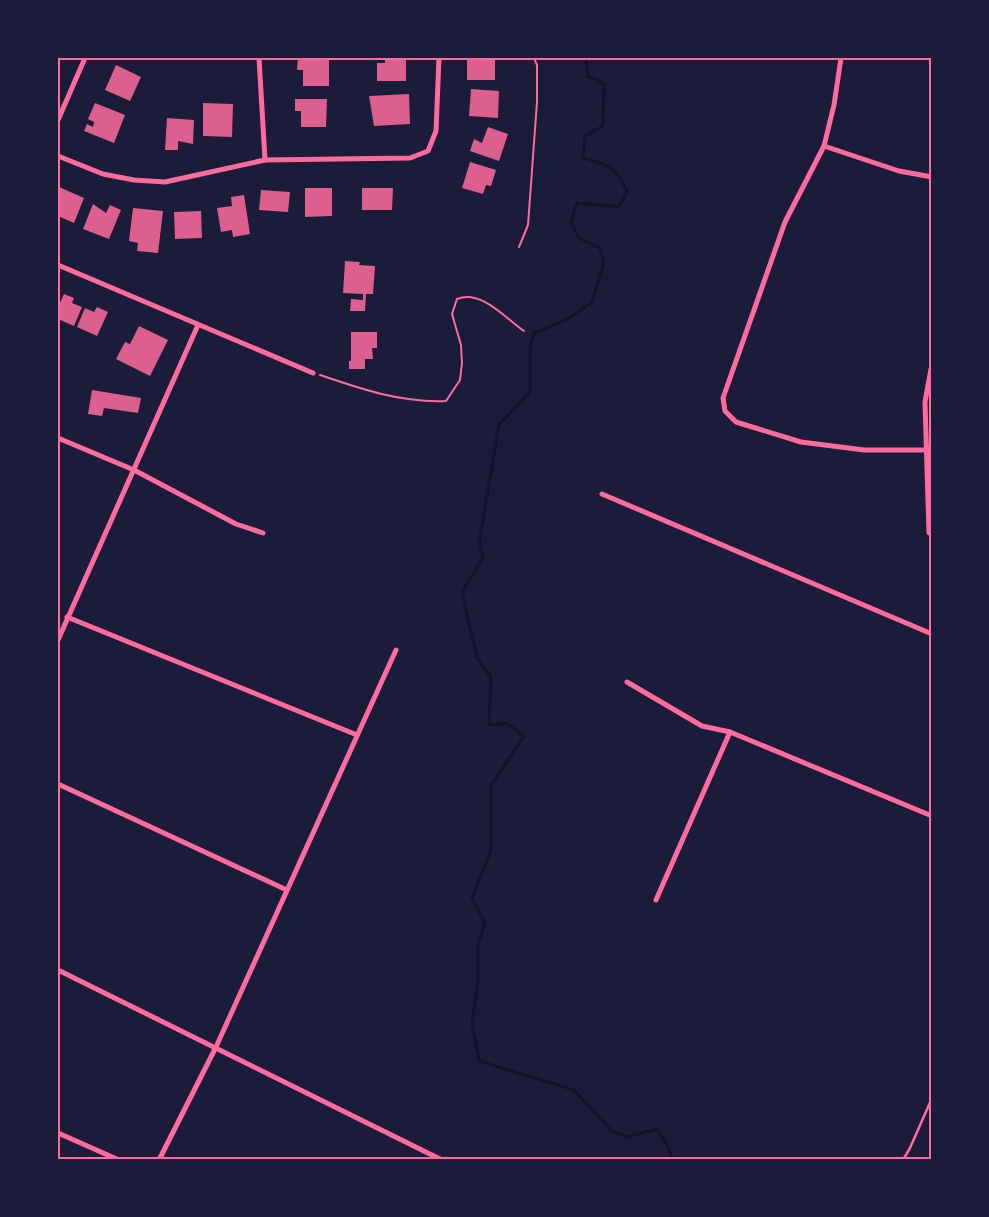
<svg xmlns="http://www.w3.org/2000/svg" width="989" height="1217" font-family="'Titillium Web',sans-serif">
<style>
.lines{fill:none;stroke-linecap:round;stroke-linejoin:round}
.stream{stroke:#12122b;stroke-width:3}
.building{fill:#dd5f8e}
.path{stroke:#ff6b9d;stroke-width:2}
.service{stroke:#ff6b9d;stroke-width:2.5}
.minor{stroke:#ff6b9d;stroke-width:5}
.neatline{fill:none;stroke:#ff6b9d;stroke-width:2}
</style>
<rect width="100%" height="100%" fill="#1b1b3a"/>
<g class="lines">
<path class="stream" d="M586,58L588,77L597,79L604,85L603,126L585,136L583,158C608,164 617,167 627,192L619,207L577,203L571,222L579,238L600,248L604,262L592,302L566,320L534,333L530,348V392L499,425L479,543L483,558L462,592L477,658L491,677L489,725L506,723L524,736L491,786V850L472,898L485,923L478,944V981L472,1024L479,1061L574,1090L611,1130L627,1137L657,1129L669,1148L672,1160"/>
</g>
<g class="building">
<polygon points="298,58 329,59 329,86 303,86 303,70 297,70"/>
<polygon points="385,58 406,58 406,81 377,81 377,63 385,63"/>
<rect x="467" y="58" width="28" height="22"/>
<polygon points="116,65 141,77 130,101 105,90"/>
<polygon points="471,89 499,91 498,118 469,116"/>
<polygon points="409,94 410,124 374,126 369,96"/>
<polygon points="295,99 327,99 326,127 301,127 301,111 295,111"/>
<polygon points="95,103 125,115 114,143 84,131 87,124 93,127 94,122 88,119"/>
<polygon points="203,103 233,104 232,137 203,136"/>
<polygon points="167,118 194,120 193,144 178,141 178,150 165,150"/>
<polygon points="488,127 508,134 499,161 470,151 474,139 482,143"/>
<polygon points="470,162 496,170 491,186 486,185 483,194 462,188"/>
<polygon points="59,187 84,198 74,223 58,216"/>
<polygon points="305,188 332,188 332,216 305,217"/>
<polygon points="362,188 393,188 392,210 362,210"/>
<polygon points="261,190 290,192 288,212 259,210"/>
<polygon points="244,195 250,234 233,237 232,230 221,232 217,208 232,206 231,197"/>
<polygon points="93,204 106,213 110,205 121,210 109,239 83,229"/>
<polygon points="133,208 163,211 158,253 137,251 138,243 129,241"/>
<polygon points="201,211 202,238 175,239 174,212"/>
<polygon points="345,261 360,262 359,265 375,266 373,294 366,294 365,311 350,311 351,299 363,300 363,294 343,293"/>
<polygon points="64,294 74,298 72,303 82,307 74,326 58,319 58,307"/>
<polygon points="97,307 108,312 97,336 77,327 85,308 94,312"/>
<polygon points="139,326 168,340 150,376 116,359 125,342 130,344"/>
<polygon points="351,332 377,332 377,348 372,348 373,359 365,359 365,369 349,369 349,361 351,361"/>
<polygon points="92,390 141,398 138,413 104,408 102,416 88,414"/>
</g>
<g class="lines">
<g class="path">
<polyline points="519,247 528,225 537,102 537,65 534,58"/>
<path d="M320,375C361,389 401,403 446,401L460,380L462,363L461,345L452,314L457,299C481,289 505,318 524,331"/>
</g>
<polyline class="service" points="903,1160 910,1148 932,1098"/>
<g class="minor">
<polyline points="259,58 265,160"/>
<polyline points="841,58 834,105 824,146 785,222 723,398 725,411 736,422 801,442 864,450 932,450"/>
<polyline points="58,120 85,58"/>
<polyline points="824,146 899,171 932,177"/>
<polyline points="58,156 103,174 134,180 165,182 265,160 410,158 428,151 436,131 439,58"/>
<polyline points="58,265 313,373"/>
<polyline points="58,438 134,470 236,524 263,533"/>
<polyline points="602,494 932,634"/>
<polyline points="929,533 925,402 931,369"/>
<polyline points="67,617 357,735"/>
<polyline points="58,640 198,325"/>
<polyline points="627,682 702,726 730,732 932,816"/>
<polyline points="58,784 287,890"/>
<polyline points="656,900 730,732"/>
<polyline points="58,970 442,1160"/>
<polyline points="58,1133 119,1160"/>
<polyline points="159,1160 216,1047 396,650"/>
</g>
</g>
<rect width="989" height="1217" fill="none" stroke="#1b1b3a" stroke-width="118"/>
<rect x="59" y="59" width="871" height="1099" class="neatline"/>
</svg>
